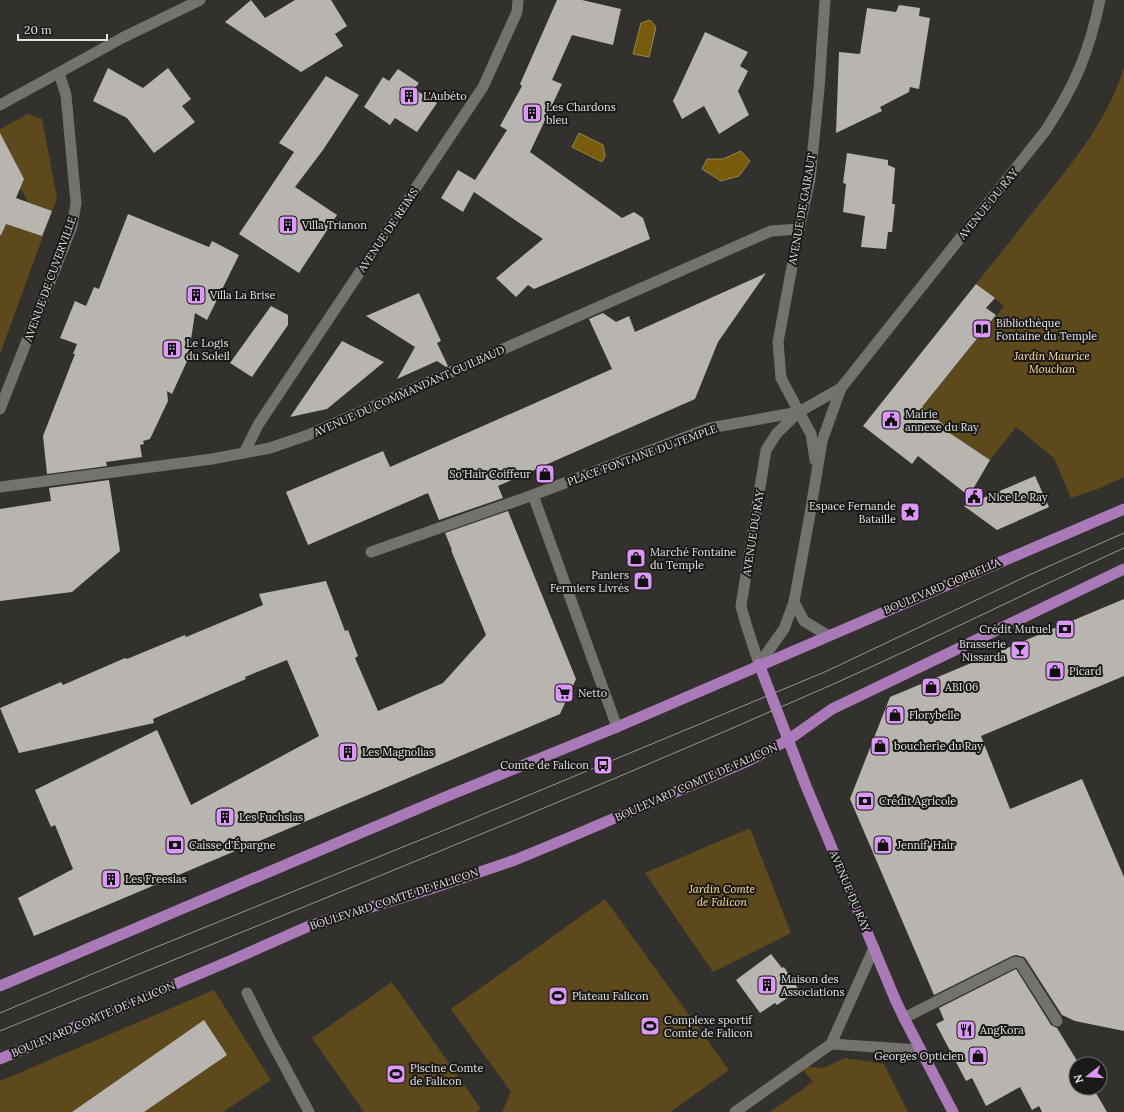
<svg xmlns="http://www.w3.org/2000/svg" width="1124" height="1112" font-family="Lora,serif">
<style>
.green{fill:#5d491c}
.water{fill:#785b0d;stroke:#98844c}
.building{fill:#b8b5b0}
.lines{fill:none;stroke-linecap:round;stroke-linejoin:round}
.service{stroke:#74726d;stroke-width:11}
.minor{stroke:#74726d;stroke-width:11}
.tertiary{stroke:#74726d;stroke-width:11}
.secondary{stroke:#74726d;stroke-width:11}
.primary{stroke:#a97ab7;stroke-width:11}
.tram{stroke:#989693;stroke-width:1}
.labels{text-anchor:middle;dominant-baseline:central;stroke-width:4;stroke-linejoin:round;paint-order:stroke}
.poi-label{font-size:11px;fill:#e3e2e0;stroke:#1a1917;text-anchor:start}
.street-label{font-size:11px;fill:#e3e2e0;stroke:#1a1917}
.park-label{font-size:11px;font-style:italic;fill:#ffe09e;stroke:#1a1917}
</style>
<rect width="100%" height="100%" fill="#33312d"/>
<g class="green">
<path d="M1124,67V477L1100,488L1071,498L1054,458L1016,427L990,460L979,453L935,437L944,425L934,417L930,422L918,412L1004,306L976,284C998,256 1020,229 1041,202C1074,161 1109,118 1124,67Z"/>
<polygon points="28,114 42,119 57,198 0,354 0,216 17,227 42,236 51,211 28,202 0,150 0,129"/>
<polygon points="750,828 791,933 713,972 645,873"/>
<polygon points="605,899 729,1070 670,1112 502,1112 511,1092 451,1009"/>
<polygon points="392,982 481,1109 476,1112 364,1112 312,1038"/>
<polygon points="214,990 271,1080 223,1112 0,1112 0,1081"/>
<polygon points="845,1058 884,1064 908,1112 770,1112 813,1082 800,1066 823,1068"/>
</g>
<g class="water">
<polygon points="650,20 656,27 649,57 633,54 641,23"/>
<polygon points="579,133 603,145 605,156 602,162 572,147"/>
<polygon points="741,151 750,161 739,176 721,181 702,169 707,159 723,159"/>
</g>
<g class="building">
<polygon points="251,0 265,18 295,0 331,0 347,26 335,34 343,46 301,72 225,22"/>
<polygon points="557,0 582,0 621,9 613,45 572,35 552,80 562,84 530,152 622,218 634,212 643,218 650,239 534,289 528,285 516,297 496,278 543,239 474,192 463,212 441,198 458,170 475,180 507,130 500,126 522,86 520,84"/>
<polygon points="899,5 920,8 919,16 930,18 919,89 910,87 909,92 880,107 882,111 836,133 839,52 860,54 867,8 896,12"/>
<polygon points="705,32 748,52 740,66 748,71 738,91 749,115 719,134 704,106 682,119 673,101"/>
<polygon points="108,68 143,88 168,68 191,99 182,106 195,122 154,153 127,118 93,101"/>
<polygon points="398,69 419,83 414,89 437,103 417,132 395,118 390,125 364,107 383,77 389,81"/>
<polygon points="326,76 359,95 323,150 295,187 337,215 299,273 239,234 294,152 279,143"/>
<polygon points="0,133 24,179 16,198 52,211 42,236 6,224 1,235 0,235"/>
<polygon points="847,153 888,160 888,165 895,168 892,204 895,204 892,232 888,232 886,249 861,247 865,216 843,212 846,184 843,183"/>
<polygon points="128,214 209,247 212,241 239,255 207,320 195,313 188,359 172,394 167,391 168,401 150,439 143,441 144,444 140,445 142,457 106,462 107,466 47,474 43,436 75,354 73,354 77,344 60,338 75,301 86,306 94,287 99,289"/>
<polygon points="766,273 718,342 695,399 498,486 503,498 439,520 428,493 308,545 286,492 383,451 390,467 612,369 589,319 603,313 616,322 629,316 635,332"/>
<polygon points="976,284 995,298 986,308 996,315 922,407 944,425 942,428 990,460 969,496 918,456 912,464 863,426"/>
<polygon points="419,293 441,341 437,343 448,366 446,367 437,361 397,379 415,347 366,316"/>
<polygon points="271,306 288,315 288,325 252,377 230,363"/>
<polygon points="342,341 384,362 327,409 290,417"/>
<polygon points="1035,476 1049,507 997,530 964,506"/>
<polygon points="109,480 120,551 72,592 0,601 0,509 51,501 49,488"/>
<polygon points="508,511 576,679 560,714 34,936 18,898 73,869 55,825 51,827 35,790 157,730 191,805 319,736 287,660 245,677 246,679 153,719 154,723 19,753 0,708 61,682 63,685 125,658 127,659 185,635 186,637 263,605 259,594 326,581 345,631 348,630 358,656 355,658 378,711 443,683 486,635 451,550 452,550 445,533"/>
<polygon points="1124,599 1124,676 981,736 1010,809 1082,779 1124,877 1124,1031 1075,1021 1062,1015 1026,959 1024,957 1016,955 1012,956 934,995 850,799 890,697"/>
<polygon points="771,954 782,968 784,967 799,990 777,1005 775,1003 760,1013 736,980"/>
<polygon points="1016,969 1051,1025 1057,1028 1079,1064 1076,1064 1076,1088 1093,1088 1107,1112 1042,1112 1039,1106 1032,1110 1020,1087 986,1106 972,1078 966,1081 936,1024 944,1020 939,1008"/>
<polygon points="204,1020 227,1055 144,1112 72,1112"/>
</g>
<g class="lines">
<g class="service">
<polyline points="247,993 268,1035 309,1112"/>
<polyline points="904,1018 1015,962 1020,963 1057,1021"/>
<polyline points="831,1044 920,1050"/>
<polyline points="735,1112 831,1044 874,948"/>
</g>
<g class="minor">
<polyline points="0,409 72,226 76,203 66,95 59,73"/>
<polyline points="244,453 258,425 483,87 517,12 518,0"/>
<polyline points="0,487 212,459 270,448 308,435 771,231 799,229"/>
<polyline points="533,495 617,727"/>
<polyline points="371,552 533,495 710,428 799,412"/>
</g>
<g class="tertiary">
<polyline points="0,105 122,38 200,0"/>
<polyline points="799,412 781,378 778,342 799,229 810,179 819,89 825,0"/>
</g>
<g class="secondary">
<polyline points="799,412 811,434 815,460"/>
<polyline points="794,602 804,621 827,635"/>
<path d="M759,664L784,629L794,602L810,514L822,441L841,388L1046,130C1075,85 1089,53 1100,0"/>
<polyline points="759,664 746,624 741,606 766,450 777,433 799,412 841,388"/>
</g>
<g class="primary">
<polyline points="759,664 806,786 895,999 904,1018 953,1112"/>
<polyline points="0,986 450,795 617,727 1124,509"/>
<polyline points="0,1059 140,999 232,960 309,926 430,889 515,860 568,838 748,761 788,740 832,709 1124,569"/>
</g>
<g class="tram">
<polyline points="0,1013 149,950 462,823 827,671 1029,575 1124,533"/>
<path d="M0,1031C277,917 555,807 829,686C928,642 1025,593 1124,548"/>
</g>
</g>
<defs>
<symbol id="building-square" viewBox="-11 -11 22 22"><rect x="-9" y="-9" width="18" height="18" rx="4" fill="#db99f5" stroke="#1a1917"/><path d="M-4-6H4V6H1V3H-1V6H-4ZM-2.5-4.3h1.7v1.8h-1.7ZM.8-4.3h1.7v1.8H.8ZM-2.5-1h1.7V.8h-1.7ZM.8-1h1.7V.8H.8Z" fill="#111"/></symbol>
<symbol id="library-square" viewBox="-11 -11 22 22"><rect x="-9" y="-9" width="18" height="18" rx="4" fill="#db99f5" stroke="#1a1917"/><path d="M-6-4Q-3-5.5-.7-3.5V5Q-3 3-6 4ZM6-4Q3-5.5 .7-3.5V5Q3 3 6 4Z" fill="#111"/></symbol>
<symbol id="civic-square" viewBox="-11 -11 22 22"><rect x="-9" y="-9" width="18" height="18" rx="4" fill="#db99f5" stroke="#1a1917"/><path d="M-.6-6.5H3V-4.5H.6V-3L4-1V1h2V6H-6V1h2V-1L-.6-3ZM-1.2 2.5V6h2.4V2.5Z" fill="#111"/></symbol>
<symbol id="shop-square" viewBox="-11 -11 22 22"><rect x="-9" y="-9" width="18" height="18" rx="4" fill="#db99f5" stroke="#1a1917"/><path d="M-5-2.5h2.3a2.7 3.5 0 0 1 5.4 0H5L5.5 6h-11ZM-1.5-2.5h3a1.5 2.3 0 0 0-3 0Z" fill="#111"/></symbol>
<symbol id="sight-square" viewBox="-11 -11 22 22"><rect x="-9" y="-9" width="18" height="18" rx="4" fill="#db99f5" stroke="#1a1917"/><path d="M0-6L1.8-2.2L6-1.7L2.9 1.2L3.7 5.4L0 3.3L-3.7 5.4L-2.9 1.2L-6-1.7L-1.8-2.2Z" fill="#111"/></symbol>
<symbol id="bank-square" viewBox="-11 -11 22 22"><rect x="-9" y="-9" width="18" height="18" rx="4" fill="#db99f5" stroke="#1a1917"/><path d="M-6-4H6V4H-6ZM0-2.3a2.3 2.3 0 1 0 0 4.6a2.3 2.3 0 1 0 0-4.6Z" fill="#111"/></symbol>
<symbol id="bar-square" viewBox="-11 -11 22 22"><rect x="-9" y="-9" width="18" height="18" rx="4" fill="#db99f5" stroke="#1a1917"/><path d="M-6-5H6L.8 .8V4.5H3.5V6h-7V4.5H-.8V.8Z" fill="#111"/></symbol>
<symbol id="supermarket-square" viewBox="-11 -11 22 22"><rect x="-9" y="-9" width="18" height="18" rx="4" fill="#db99f5" stroke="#1a1917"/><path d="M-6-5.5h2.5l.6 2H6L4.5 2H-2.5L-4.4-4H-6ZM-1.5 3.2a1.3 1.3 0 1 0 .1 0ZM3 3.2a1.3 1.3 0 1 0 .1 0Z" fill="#111"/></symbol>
<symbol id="bus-square" viewBox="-11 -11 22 22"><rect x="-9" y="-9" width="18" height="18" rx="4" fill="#db99f5" stroke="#1a1917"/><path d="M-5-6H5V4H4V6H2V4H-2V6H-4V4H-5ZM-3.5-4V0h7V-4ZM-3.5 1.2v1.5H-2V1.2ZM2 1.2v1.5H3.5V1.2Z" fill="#111"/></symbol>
<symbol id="stadium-square" viewBox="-11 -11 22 22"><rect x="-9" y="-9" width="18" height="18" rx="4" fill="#db99f5" stroke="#1a1917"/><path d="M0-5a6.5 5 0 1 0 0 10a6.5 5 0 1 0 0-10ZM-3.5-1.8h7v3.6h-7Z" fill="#111"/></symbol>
<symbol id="restaurant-square" viewBox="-11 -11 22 22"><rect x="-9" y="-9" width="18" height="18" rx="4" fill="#db99f5" stroke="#1a1917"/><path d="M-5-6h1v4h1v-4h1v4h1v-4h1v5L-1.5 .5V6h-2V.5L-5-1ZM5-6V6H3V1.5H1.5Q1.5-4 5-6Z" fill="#111"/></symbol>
</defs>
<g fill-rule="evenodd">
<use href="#building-square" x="398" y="85" width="22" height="22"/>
<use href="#building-square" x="521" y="102" width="22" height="22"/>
<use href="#building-square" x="277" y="214" width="22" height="22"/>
<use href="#building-square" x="185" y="284" width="22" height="22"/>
<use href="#library-square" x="971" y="318" width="22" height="22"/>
<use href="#building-square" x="161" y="338" width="22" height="22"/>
<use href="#civic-square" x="880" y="409" width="22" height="22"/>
<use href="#shop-square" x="534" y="463" width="22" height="22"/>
<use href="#civic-square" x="963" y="486" width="22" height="22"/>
<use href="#sight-square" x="899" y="501" width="22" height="22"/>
<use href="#shop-square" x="625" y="547" width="22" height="22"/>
<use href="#shop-square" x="632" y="570" width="22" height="22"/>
<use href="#bank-square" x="1054" y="618" width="22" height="22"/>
<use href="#bar-square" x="1009" y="639" width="22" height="22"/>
<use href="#shop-square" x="1044" y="660" width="22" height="22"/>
<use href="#shop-square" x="920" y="676" width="22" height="22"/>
<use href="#supermarket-square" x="553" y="682" width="22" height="22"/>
<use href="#shop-square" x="884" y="704" width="22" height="22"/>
<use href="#shop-square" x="869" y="735" width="22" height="22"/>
<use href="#building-square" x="337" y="741" width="22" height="22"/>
<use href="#bus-square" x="592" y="754" width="22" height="22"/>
<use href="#bank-square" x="854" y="790" width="22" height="22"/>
<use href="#building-square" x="214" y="806" width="22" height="22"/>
<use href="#bank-square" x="164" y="834" width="22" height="22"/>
<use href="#shop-square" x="872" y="834" width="22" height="22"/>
<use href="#building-square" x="100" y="868" width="22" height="22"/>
<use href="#building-square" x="756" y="974" width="22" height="22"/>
<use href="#stadium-square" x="547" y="985" width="22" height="22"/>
<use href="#stadium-square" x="639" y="1015" width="22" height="22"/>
<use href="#restaurant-square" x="955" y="1019" width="22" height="22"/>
<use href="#shop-square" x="967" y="1045" width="22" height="22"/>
<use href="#stadium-square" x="385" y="1063" width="22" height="22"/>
</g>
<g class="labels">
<g class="poi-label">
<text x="423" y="96">L'Aubéto</text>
<text x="546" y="107">Les Chardons<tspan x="546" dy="13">bleu</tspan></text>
<text x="302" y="225">Villa Trianon</text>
<text x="210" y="295">Villa La Brise</text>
<text x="996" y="323">Bibliothèque<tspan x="996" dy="13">Fontaine du Temple</tspan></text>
<text x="186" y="343">Le Logis<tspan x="186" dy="13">du Soleil</tspan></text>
<text x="905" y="414">Mairie<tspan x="905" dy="13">annexe du Ray</tspan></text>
<text x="531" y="474" text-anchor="end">So'Hair Coiffeur</text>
<text x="988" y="497">Nice Le Ray</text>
<text x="896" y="506" text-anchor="end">Espace Fernande<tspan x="896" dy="13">Bataille</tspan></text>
<text x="650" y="552">Marché Fontaine<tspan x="650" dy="13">du Temple</tspan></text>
<text x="629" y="575" text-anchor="end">Paniers<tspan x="629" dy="13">Fermiers Livrés</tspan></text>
<text x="1051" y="629" text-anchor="end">Crédit Mutuel</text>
<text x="1006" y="644" text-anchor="end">Brasserie<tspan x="1006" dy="13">Nissarda</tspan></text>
<text x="1069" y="671">Picard</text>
<text x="945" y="687">ABI 06</text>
<text x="578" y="693">Netto</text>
<text x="909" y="715">Florybelle</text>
<text x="894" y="746">boucherie du Ray</text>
<text x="362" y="752">Les Magnolias</text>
<text x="589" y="765" text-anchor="end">Comte de Falicon</text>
<text x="879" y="801">Crédit Agricole</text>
<text x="239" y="817">Les Fuchsias</text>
<text x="189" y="845">Caisse d'Épargne</text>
<text x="897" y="845">Jennif' Hair</text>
<text x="125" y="879">Les Freesias</text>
<text x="781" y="979">Maison des<tspan x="781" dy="13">Associations</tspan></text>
<text x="572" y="996">Plateau Falicon</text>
<text x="664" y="1020">Complexe sportif<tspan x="664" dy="13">Comte de Falicon</tspan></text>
<text x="980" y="1030">AngKora</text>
<text x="964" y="1056" text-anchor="end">Georges Opticien</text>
<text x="410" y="1068">Piscine Comte<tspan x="410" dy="13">de Falicon</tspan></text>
</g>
<g class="street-label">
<text transform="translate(988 204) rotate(-51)">AVENUE DU RAY</text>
<text transform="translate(802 209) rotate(-80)">AVENUE DE GAIRAUT</text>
<text transform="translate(388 230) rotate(-56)">AVENUE DE REIMS</text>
<text transform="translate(50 279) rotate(-70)">AVENUE DE CUVERVILLE</text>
<text transform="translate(409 391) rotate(-24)">AVENUE DU COMMANDANT GUILBAUD</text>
<text transform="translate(642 455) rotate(-20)">PLACE FONTAINE DU TEMPLE</text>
<text transform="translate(753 533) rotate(-81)">AVENUE DU RAY</text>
<text transform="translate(942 586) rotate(-23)">BOULEVARD GORBELLA</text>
<text transform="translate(696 782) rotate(-24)">BOULEVARD COMTE DE FALICON</text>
<text transform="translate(850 891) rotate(67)">AVENUE DU RAY</text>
<text transform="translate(394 899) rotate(-18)">BOULEVARD COMTE DE FALICON</text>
<text transform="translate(93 1019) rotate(-23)">BOULEVARD COMTE DE FALICON</text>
</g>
<g class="park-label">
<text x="1052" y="356">Jardin Maurice<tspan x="1052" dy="13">Mouchan</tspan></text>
<text x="722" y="889">Jardin Comte<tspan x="722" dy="13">de Falicon</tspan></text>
</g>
</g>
<g transform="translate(1088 1076) rotate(253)"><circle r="19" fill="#1a1917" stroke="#6a6967"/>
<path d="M0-3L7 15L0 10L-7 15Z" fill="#db99f5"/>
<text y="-6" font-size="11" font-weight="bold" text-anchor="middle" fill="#e3e2e0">N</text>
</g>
<path d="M18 34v6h89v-6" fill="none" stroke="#e3e2e0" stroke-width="2"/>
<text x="24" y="34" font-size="12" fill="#e3e2e0" stroke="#1a1917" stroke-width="3" paint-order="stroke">20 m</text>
</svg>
